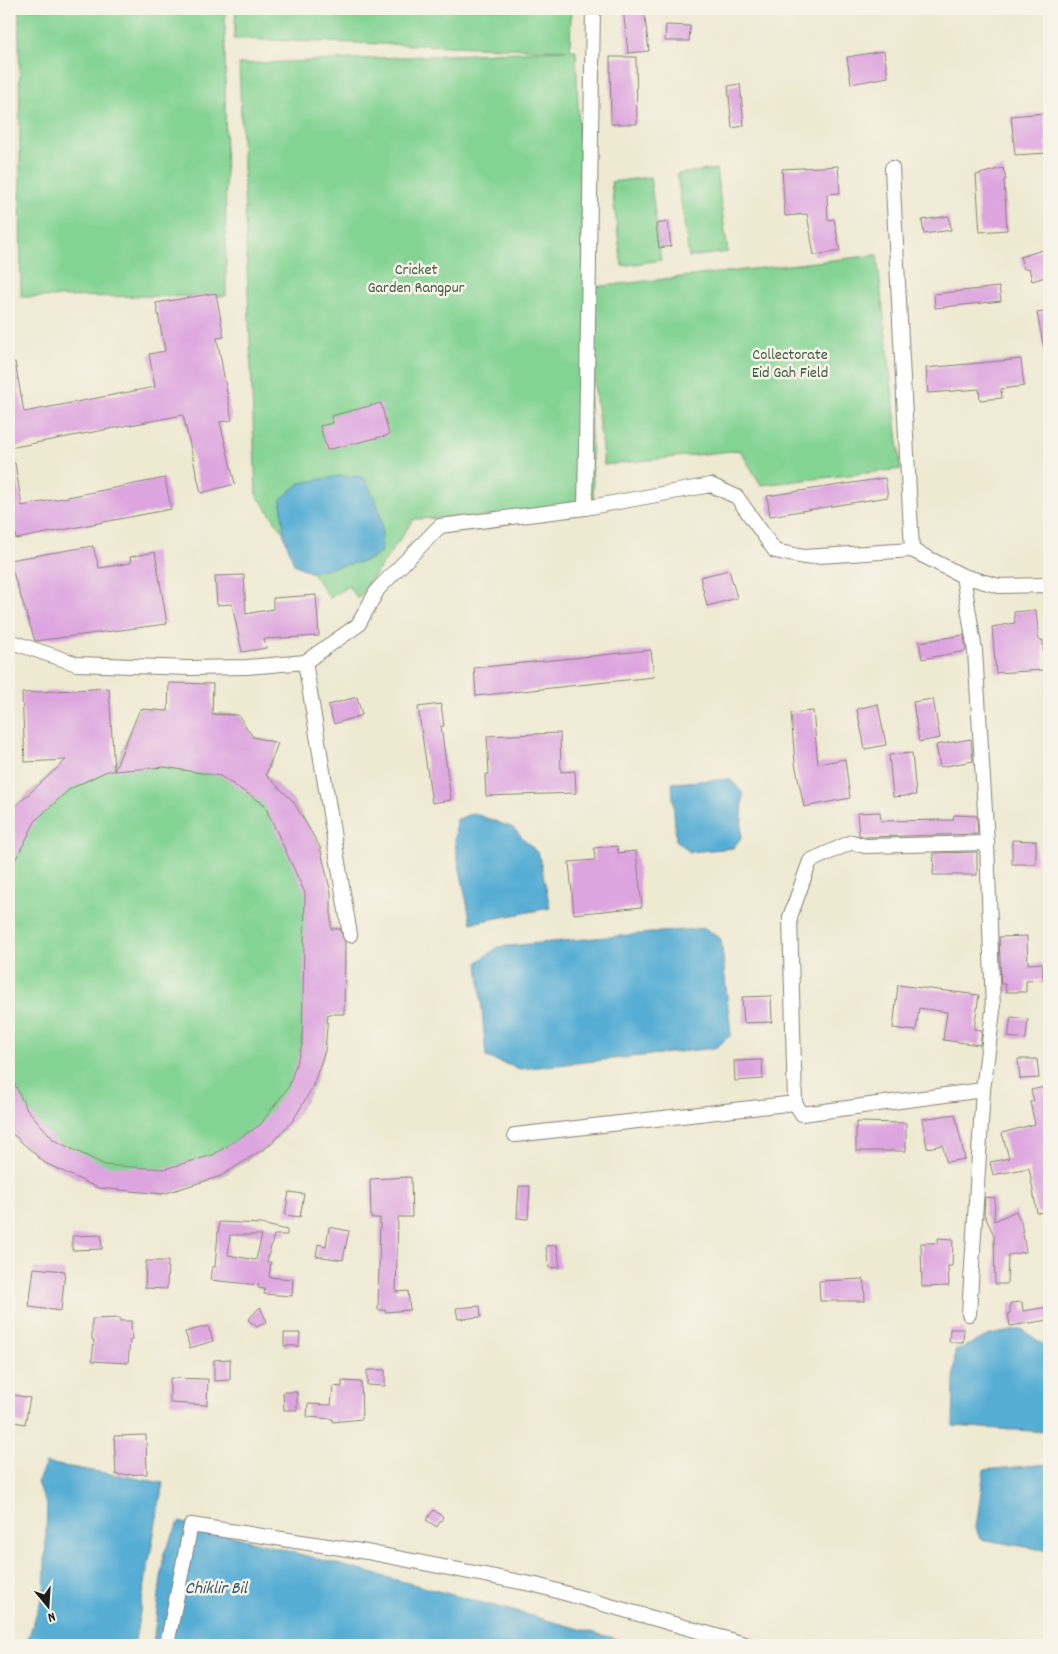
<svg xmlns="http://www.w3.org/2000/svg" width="1058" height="1654" font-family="Dekko,sans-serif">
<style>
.green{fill:#83d393;stroke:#507858}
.water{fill:#57add4;stroke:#3a6478}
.building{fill:#dda5df;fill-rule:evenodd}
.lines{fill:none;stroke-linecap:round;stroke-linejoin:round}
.minor-casing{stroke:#858276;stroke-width:16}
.minor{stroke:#fff;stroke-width:14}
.labels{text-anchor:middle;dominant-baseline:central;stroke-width:5;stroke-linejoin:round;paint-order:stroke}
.park-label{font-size:16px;fill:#405c46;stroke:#f7f3e8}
.water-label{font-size:18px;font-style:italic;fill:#345666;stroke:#f7f3e8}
</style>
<rect width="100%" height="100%" fill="#f7f3e8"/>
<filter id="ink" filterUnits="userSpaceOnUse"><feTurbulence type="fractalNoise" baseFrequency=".02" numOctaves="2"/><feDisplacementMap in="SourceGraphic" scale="10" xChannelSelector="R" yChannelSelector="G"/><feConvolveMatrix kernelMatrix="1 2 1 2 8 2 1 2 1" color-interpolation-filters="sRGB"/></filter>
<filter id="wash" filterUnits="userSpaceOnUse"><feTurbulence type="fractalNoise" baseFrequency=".0096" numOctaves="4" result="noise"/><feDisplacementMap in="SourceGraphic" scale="20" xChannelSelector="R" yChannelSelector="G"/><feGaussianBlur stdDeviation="1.12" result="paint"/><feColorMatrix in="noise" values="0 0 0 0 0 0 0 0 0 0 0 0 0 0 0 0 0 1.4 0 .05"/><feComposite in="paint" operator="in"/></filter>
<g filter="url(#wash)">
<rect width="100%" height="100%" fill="#eee9d1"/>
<g class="green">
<polygon points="19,9 225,9 226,296 21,297"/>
<polygon points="236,9 571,9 570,50 576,50 585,288 877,255 901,469 761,485 740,450 604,465 586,314 594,512 414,519 358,599 348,586 330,598 256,494 239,64 567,50 234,39"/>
<polygon points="716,169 728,252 689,257 677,174"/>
<polygon points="650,177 661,260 622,266 611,182"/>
<polygon points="140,709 238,715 253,737 278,743 266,775 293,801 320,847 331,929 345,929 344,1014 328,1014 325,1051 312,1088 294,1119 270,1145 221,1176 163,1194 45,1163 9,1131 9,815 11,810 52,772 117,763"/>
</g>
<g class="water">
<path d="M340,476L363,477C381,508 385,518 380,553L366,561L310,572L294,564L284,535L281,499L300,483Z"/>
<polygon points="730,779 743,793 741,838 733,848 690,852 676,840 672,783"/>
<polygon points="473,813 513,828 539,854 550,908 471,923 455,844 456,820"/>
<polygon points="705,928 721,939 731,1035 715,1048 520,1069 486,1057 478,962 498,947"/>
<polygon points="1022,1329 1045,1346 1049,1355 1049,1429 1046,1432 953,1426 955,1351 990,1335"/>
<polygon points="46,1463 163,1483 134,1645 26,1645 44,1591 47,1506 37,1483"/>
<polygon points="1049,1464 1049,1551 980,1539 976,1528 984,1470"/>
<polygon points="179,1522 191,1525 640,1645 153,1645 164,1553"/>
</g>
<g id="blocks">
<g class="building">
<polygon points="623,9 644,9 649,51 628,53"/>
<polygon points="666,25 690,26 689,41 665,41"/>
<polygon points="884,51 888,77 851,84 847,57"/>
<polygon points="610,57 636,57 637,124 611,124"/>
<polygon points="740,84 744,126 732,128 728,86"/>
<polygon points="1044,113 1047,153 1015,155 1011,116"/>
<polygon points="838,166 840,193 827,194 828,220 834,219 840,251 814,255 807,214 785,216 782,169"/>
<polygon points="1003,168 1006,180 1004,180 1007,230 980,232 976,175"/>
<polygon points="949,216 951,230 924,234 922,220"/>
<polygon points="668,222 671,246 659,248 656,224"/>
<polygon points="1049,248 1049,276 1032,281 1029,268 1024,269 1020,257"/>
<polygon points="999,287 1001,301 935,308 934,294"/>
<polygon points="216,293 224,337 217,338 232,420 220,422 235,484 201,493 183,415 9,448 9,363 15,362 24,412 155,387 149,354 165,351 156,303"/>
<polygon points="1049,311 1049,348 1044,349 1037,313"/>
<polygon points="1021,359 1024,386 1001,389 1002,398 980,400 979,389 928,393 926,368"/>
<polygon points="381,403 389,435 327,450 320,426 333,423 331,416"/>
<polygon points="9,463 15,463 22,506 165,478 171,509 16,539 9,499"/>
<polygon points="885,478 888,497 770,516 767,496"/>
<polygon points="93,546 99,568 131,563 130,557 155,552 167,624 35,641 9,560"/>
<polygon points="729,570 737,598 707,606 700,577"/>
<polygon points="244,575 246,614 273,609 273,598 316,595 319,636 264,639 266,648 242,652 232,604 217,605 215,576"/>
<polygon points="1036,610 1039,640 1043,640 1044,670 996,673 992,627 1015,623 1014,612"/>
<polygon points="964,635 966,651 922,659 919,642"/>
<polygon points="651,650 654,677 476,696 474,668"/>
<polygon points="169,683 213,684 212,714 238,715 253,737 278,743 266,775 293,801 320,847 331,893 331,929 340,929 345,942 344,1014 328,1014 325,1051 312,1088 294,1119 270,1145 221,1176 163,1194 98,1188 45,1163 9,1131 9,1072 26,1108 54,1140 105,1165 164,1169 213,1155 260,1125 289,1086 302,1045 305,893 264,804 220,776 164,767 114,771 140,709 168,711"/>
<polygon points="109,688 114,771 107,771 70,789 36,820 9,872 11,810 66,760 25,762 22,693"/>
<polygon points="357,697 362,715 334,724 328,705"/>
<polygon points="933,699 940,738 919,742 913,702"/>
<polygon points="441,704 444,726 441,726 451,800 432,803 418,707"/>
<polygon points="878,704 886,745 865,749 857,709"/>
<polygon points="813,711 818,764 845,759 850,798 804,807 795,763 791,713"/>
<polygon points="560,733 561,772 575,771 576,793 486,796 485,775 489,774 487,736"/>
<polygon points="971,739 973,761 940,767 936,745"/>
<polygon points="912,753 916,795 893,797 889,755"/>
<polygon points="880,812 881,821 953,820 954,815 977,816 978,834 866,837 859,835 857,813"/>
<polygon points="1012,840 1036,841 1036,864 1012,864"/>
<polygon points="617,846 618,853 636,851 642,907 574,914 569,862 595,860 594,848"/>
<polygon points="977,852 977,875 933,875 934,853"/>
<polygon points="1027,936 1028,964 1042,963 1043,980 1026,981 1026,992 1006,992 1005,984 1001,984 999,937"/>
<polygon points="898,985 979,995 974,1029 982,1030 980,1045 943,1040 947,1012 919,1008 916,1031 893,1028"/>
<polygon points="771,996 772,1022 744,1023 742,997"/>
<polygon points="1011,1017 1028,1019 1026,1039 1008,1037"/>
<polygon points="1018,1059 1037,1059 1039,1078 1020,1079"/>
<polygon points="762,1060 763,1079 735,1081 734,1061"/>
<polygon points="1049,1086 1049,1211 1037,1213 1029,1168 993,1175 990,1162 1009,1158 1002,1133 1035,1124 1030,1102 1034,1101 1031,1090"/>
<polygon points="955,1114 965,1159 946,1162 943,1145 927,1148 922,1119"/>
<polygon points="856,1122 906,1123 906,1151 856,1151"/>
<polygon points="411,1177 412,1217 398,1217 396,1292 408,1291 410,1310 385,1312 385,1310 378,1310 380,1218 371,1218 370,1179"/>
<polygon points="519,1186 530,1186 528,1219 517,1218"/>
<polygon points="289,1192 304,1194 300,1217 285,1215"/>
<polygon points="985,1197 995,1198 994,1221 1016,1211 1021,1222 1026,1252 1008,1255 1007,1284 995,1284 994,1235 984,1214"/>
<path d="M219,1222L261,1224L287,1230V1235H274L267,1262H271L269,1277L293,1279L292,1296L264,1294L265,1289L258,1288L259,1285L210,1280L212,1267H215ZM230,1235H262L256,1260L228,1255Z"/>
<polygon points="329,1227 349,1231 343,1260 316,1256 318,1244 326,1246"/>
<polygon points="101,1235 102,1249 72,1250 72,1236"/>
<polygon points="938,1238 953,1239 952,1266 948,1266 949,1286 922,1287 921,1243 938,1243"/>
<polygon points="557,1245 560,1267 549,1268 546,1246"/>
<polygon points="146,1261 168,1261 167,1289 145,1288"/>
<polygon points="34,1268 65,1271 61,1311 29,1307"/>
<polygon points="864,1279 865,1301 820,1301 819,1281"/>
<polygon points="1022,1302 1023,1311 1049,1307 1049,1320 1010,1326 1008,1313 1010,1313 1010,1303"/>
<polygon points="480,1306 481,1317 458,1319 456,1308"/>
<polygon points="260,1307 267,1322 257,1327 248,1320"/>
<polygon points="120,1318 120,1321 131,1321 132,1340 130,1340 128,1363 92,1361 94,1340 92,1340 92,1319"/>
<polygon points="208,1326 213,1341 190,1348 185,1332"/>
<polygon points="950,1329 964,1329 963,1342 949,1342"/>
<polygon points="284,1333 300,1333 299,1346 284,1346"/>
<polygon points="230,1359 230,1380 214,1381 214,1360"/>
<polygon points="367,1370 385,1370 385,1386 367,1385"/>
<polygon points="170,1378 208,1379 207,1405 170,1403"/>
<polygon points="342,1381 361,1382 362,1419 333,1422 333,1419 307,1417 308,1404 331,1405 333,1386 342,1387"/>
<polygon points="283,1392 297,1392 297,1410 284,1410"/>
<polygon points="9,1394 30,1398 25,1424 9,1421"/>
<polygon points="146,1435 147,1474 116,1475 114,1436"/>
<polygon points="434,1510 443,1517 437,1527 426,1520"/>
</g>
</g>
</g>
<g filter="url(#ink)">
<use href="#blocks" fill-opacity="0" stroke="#858276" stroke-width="1"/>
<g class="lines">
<defs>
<g id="minor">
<polyline points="892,168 912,550"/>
<polyline points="585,508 593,9"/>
<polyline points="963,576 975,651 987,843 993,1011 983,1090 969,1314"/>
<polyline points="9,641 77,664 188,668 247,667 305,662 358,625 378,589 440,526 585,508 711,485 737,497 775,551 804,557 912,550 963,576 999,586 1049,585"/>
<polyline points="305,662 350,935"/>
<polyline points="795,1103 802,1114 983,1090"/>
<polyline points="515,1135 795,1103 790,917 810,861 852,842 865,846 987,843"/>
<polyline points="167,1645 191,1525 367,1552 536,1585 748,1645"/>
</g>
</defs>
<use href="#minor" class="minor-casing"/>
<use href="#minor" class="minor"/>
</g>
</g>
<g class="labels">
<g class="park-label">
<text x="416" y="270">Cricket<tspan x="416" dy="18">Garden Rangpur</tspan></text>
<text x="790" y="355">Collectorate<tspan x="790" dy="18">Eid Gah Field</tspan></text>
</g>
<g class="water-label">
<text x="216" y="1589">Chiklir Bil</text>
</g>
</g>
<rect width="1058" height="1654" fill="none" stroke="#f7f3e8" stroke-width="30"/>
<g transform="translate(48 1606) rotate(162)" stroke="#f7f3e8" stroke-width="4" paint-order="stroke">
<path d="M0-4L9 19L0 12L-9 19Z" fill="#1c1c1c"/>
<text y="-8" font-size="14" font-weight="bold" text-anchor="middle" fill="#1c1c1c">N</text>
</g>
</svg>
